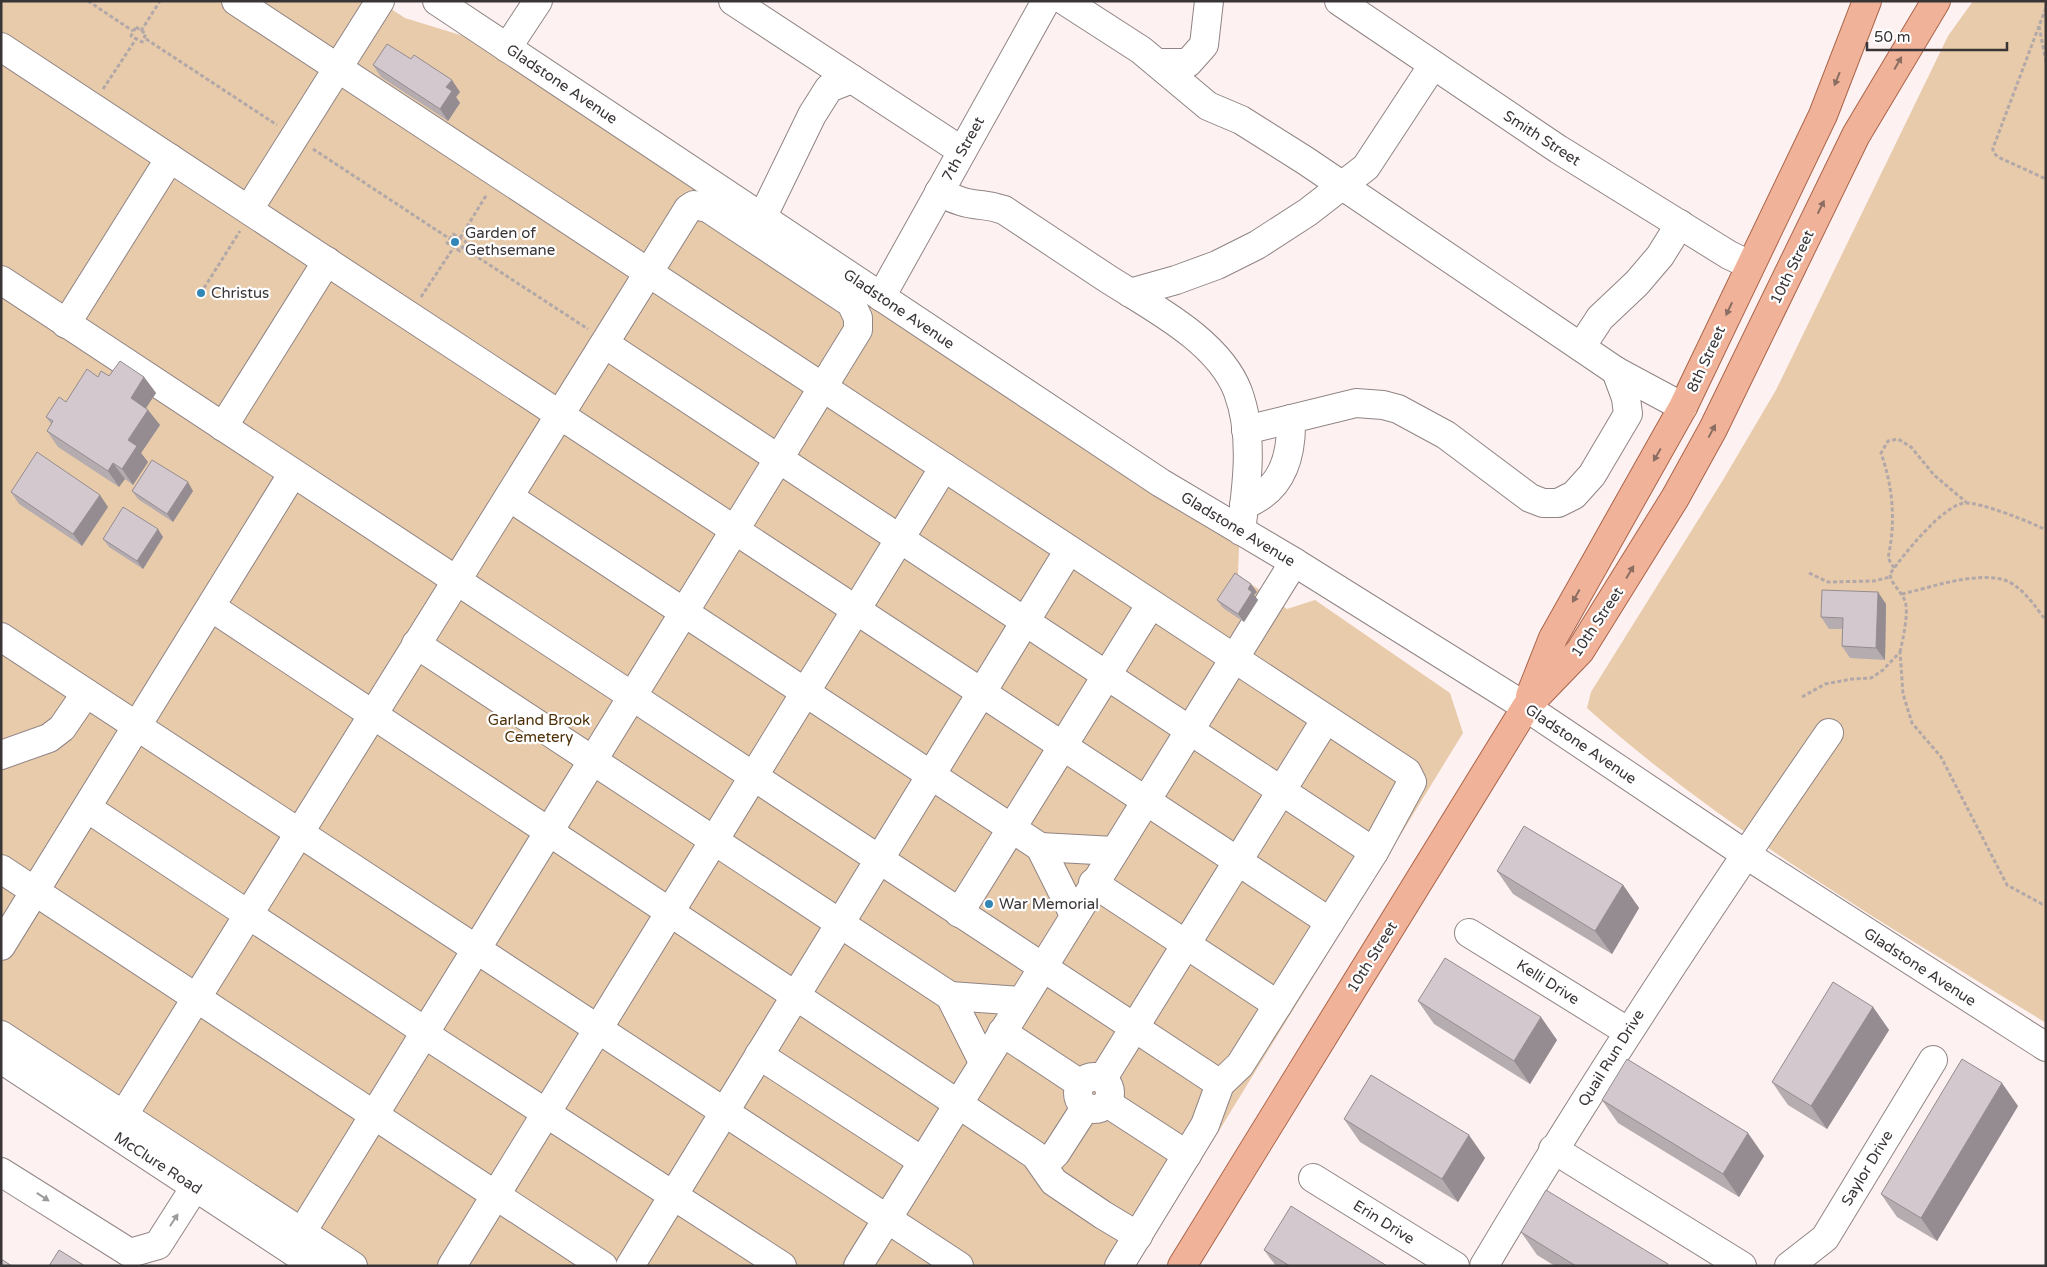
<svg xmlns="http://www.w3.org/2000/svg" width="2047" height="1267" font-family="'Varela Round',sans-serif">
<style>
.green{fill:#e8cbab}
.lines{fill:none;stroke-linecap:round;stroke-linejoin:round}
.minor-casing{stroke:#908484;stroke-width:30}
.major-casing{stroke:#a9654a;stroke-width:30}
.path{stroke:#b2a8a8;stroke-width:3;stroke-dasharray:4 2.5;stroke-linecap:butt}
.minor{stroke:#fff;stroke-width:28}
.major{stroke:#f0b39a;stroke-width:28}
.wall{fill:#b5acb0}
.shaded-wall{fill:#948c90}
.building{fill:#d3c8cd;stroke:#948c90}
.oneway{fill:#8b6d62}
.oneway2{fill:#9c9a9a}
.poi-dot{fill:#3286b6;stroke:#fff;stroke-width:2}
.labels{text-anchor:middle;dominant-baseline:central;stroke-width:4.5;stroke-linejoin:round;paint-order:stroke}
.street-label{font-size:15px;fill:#393435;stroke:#fff}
.poi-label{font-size:15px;fill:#393435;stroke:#fff;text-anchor:start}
.park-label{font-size:15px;fill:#4d3008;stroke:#fff}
</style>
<rect width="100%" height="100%" fill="#fef1f1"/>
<g class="green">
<polygon points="1,1 379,1 405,18 473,39 1239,546 1238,575 1287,609 1315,600 1450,693 1463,733 1136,1266 344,1266 1,1041"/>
<path d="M1973,1H2046V1023C1889,926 1725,832 1587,708L1591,692L1723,480L1776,390L1948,36Z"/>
</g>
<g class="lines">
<defs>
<g id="minor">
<polyline points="236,1 1407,772 1412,782 1374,852 1240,1065 1220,1084 1205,1125 1119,1266"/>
<polyline points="437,1 1161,483 1294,562 1526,707 1745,854 2046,1047"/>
<polyline points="733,1 962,151"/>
<polyline points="1065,1 1141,50 1208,106 1241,120 1306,161 1616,371 1683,407"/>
<polyline points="1339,1 1558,149 1729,255 1750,265"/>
<polyline points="1,47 1330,922"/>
<polyline points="507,48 538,1"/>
<polyline points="1157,63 1188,63 1204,45 1209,1"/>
<path d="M939,192C950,197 961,203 973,204C986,206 990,205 1004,210C1039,233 1073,256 1108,279C1152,307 1219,341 1238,392C1254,435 1247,486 1241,531"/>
<polyline points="249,209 380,1"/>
<polyline points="762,218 812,115 829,88 852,79"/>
<polyline points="1,280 1220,1084"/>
<polyline points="1130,293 1176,280 1217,265 1257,245 1308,212 1366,167 1433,65"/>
<polyline points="881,297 1046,1"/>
<polyline points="66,324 170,158"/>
<polyline points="605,344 1374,852"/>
<polyline points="1581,347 1600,318 1637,283 1660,256 1680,224"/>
<polyline points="223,427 327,261"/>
<polyline points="1246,430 1356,403 1383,405 1398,409 1446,435 1530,498 1543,503 1558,503 1574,495 1592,475 1628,414 1626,398 1616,371"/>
<polyline points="509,497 1040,847 1074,915"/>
<path d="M1244,505C1283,490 1292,456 1291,419"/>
<polyline points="211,607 1035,1155 1054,1182 1103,1215 1138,1236"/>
<polyline points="1,637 959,1266"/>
<polyline points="416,644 950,996 983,1062"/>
<polyline points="1,755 49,738 62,728 86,693"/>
<polyline points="87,808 417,1026 435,1041 782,1266"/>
<polyline points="1040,847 1114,851"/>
<polyline points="1,869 603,1266"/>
<polyline points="1093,883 1278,1005"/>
<polyline points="959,913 1151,604"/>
<polyline points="1469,933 1627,1031"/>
<polyline points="1,946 293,473"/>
<polyline points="950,996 1021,1001"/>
<polyline points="1002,1032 1079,1083"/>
<polyline points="1,1035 353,1266"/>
<polyline points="759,1055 922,1161"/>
<polyline points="1,1059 315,1266"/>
<circle cx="1094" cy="1093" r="16"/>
<polyline points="1103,1078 1326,719"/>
<polyline points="1107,1103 1187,1155"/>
<polyline points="123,1116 688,209 694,205 708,208 851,303 858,318 858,330 302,1232"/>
<polyline points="1553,1149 1742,1266"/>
<polyline points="1044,1165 1056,1153 1085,1108"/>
<polyline points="1,1172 130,1253 158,1245 195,1187"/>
<polyline points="1313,1178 1455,1266"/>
<polyline points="452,1266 944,467"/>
<polyline points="630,1266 1069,550"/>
<polyline points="858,1266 1294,562"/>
<path d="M1484,1266C1593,1082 1708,908 1829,733"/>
<polyline points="1789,1266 1825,1238 1933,1060"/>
</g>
<g id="major">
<polyline points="1530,696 1553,638 1683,407 1823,115 1867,1"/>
<polyline points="1182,1266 1526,707 1580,651 1675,498 1713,429 1856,135 1936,1"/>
</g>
</defs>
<use href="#minor" class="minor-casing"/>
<use href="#major" class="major-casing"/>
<g class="path">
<polyline points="88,1 133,31"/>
<polyline points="2046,8 2039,26 2046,62"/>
<polyline points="2039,26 1993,148 1993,152 1998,157 2046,179"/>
<polygon points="136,27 146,34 142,42 131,36"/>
<polyline points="141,31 160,1"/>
<polyline points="146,39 277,125"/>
<polyline points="103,89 136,39"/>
<polyline points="313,149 450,239"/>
<polygon points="453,234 466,242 460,251 447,243"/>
<polyline points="460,238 487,194"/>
<polyline points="462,247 588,329"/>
<polyline points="204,288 240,231"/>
<polyline points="421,297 454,247"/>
<path d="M1894,568L1888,558C1896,522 1893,487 1881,453L1888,441L1898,439L1911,447L1934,475L1966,502"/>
<polyline points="1809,573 1828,582 1874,581 1890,577"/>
<path d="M1902,594C1932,587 1970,573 2001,579C2020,583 2036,607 2046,621"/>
<path d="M1900,652C1903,639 1909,612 1905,601C1901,591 1891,584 1890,574C1902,556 1944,504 1965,503C1980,502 2031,522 2046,530"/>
<polyline points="1802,697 1825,684 1852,679 1871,678 1883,670 1900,652 1903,694 1912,723 1941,757 2007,885 2042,904 2046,903"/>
</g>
<use href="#minor" class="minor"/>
<use href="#major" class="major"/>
</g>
<g class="wall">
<polygon points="373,65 460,92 456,97 460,103 448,121 381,77"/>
<polygon points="109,376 144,377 156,393 146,408 148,410 160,425 141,453 148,462 133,485 125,479 119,487 58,447 47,431 51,424 46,417 98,377"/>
<polygon points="132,491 193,491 173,522 138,499"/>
<polygon points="11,492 108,507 82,546 19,504"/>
<polygon points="163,537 143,569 109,547 103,539"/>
<polygon points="1257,592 1254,595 1258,600 1244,622 1223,608 1217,600"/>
<polygon points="1886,604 1885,660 1850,658 1842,646 1842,629 1829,629 1821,617"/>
<polygon points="1497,871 1623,885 1639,908 1612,954 1513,894"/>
<polygon points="1418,1001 1557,1040 1530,1084 1434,1024"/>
<polygon points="1873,1007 1889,1030 1827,1129 1788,1105 1772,1082"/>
<polygon points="1602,1100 1764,1156 1739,1197 1618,1123"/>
<polygon points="2018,1106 1937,1241 1897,1217 1881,1194"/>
<polygon points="1344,1119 1485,1158 1458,1202 1360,1142"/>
<polygon points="1521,1232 1669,1266 1555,1266 1537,1255"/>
<polygon points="1264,1250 1387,1266 1276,1266"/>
</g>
<g class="shaded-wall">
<polygon points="452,80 460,92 456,97 460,103 448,121 440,109 446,87"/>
<polygon points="144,377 156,393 142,414 131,398"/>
<polygon points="148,410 160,425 141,453 148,462 133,485 122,469 128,440"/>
<polygon points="113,463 125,479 119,487 108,471"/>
<polygon points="188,482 193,491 173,522 167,514"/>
<polygon points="100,495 108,507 82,546 73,534"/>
<polygon points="158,529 163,537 143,569 137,561"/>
<polygon points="1251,584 1257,592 1254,595 1258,600 1244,622 1238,614 1248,589"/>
<polygon points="1878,592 1886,604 1885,660 1876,648"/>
<polygon points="1623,885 1639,908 1612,954 1595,931"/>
<polygon points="1873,1007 1889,1030 1827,1129 1811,1106"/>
<polygon points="1541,1017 1557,1040 1530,1084 1514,1061"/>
<polygon points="2002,1083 2018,1106 1937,1241 1921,1218"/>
<polygon points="1748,1133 1764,1156 1739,1197 1723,1174"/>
<polygon points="1469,1135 1485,1158 1458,1202 1442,1179"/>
</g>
<g class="building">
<polygon points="387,44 411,59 414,55 452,80 446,87 452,91 440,109 373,65"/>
<polygon points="120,361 144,377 131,398 148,410 128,440 137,446 122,469 113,463 108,471 47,431 53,421 46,417 59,397 66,402 87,369 98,377 101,371 109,376"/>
<polygon points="37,452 100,495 73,534 11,492"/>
<polygon points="152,460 188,482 167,514 132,491"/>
<polygon points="123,507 158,529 137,561 103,539"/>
<polygon points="1235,573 1251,584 1248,589 1252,592 1238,614 1217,600"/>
<polygon points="1822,590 1878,592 1876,648 1842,646 1843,618 1821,617"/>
<polygon points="1524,826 1623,885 1595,931 1497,871"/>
<polygon points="1445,958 1541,1017 1514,1061 1418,1001"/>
<polygon points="1833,982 1873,1007 1811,1106 1772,1082"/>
<polygon points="1627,1059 1748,1133 1723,1174 1602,1100"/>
<polygon points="1962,1059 2002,1083 1921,1218 1881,1194"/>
<polygon points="1371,1075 1469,1135 1442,1179 1344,1119"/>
<polygon points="1546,1190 1668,1264 1667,1266 1576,1266 1521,1232"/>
<polygon points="1291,1206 1387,1266 1290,1266 1264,1250"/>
<polygon points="59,1250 85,1266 49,1266"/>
<polygon points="1,1259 12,1266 1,1266"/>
</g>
<defs><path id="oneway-solid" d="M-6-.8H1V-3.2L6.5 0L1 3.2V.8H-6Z" transform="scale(1.25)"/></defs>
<g class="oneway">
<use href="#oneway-solid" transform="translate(1898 63) rotate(-60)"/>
<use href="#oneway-solid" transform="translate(1837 79) rotate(112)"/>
<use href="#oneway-solid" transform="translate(1821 207) rotate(-64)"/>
<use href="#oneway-solid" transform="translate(1729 309) rotate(115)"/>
<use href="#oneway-solid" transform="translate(1712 431) rotate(-62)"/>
<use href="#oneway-solid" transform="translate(1657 455) rotate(120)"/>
<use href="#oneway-solid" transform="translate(1630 572) rotate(-59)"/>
<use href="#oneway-solid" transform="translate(1576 596) rotate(119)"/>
</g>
<g class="oneway2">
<use href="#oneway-solid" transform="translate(43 1197) rotate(33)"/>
<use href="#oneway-solid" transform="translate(174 1220) rotate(-57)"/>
</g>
<g class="poi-dot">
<circle cx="455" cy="242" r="5"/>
<circle cx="201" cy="293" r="5"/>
<circle cx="989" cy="904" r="5"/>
</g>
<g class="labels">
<g class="street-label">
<text transform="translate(562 84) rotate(34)">Gladstone Avenue</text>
<text transform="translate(1542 138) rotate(33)">Smith Street</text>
<text transform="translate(963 149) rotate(-61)">7th Street</text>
<text transform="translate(1792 267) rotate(-64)">10th Street</text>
<text transform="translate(899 309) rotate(34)">Gladstone Avenue</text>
<text transform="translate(1706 359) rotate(-65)">8th Street</text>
<text transform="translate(1238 529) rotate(31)">Gladstone Avenue</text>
<text transform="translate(1597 622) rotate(-56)">10th Street</text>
<text transform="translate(1581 744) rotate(34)">Gladstone Avenue</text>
<text transform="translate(1372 957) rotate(-58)">10th Street</text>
<text transform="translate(1920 967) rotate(33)">Gladstone Avenue</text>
<text transform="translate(1548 982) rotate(32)">Kelli Drive</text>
<text transform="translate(1611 1058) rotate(-58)">Quail Run Drive</text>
<text transform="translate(158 1163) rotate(33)">McClure Road</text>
<text transform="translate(1867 1168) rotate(-59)">Saylor Drive</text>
<text transform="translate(1384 1222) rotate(32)">Erin Drive</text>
</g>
<g class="poi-label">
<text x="465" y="233">Garden of<tspan x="465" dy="17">Gethsemane</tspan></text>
<text x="211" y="293">Christus</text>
<text x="999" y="904">War Memorial</text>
</g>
<g class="park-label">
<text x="539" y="720">Garland Brook<tspan x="539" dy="17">Cemetery</tspan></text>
</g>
</g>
<rect width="2047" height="1267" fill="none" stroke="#393435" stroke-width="5"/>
<path d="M1867 42v8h140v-8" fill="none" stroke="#393435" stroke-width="2.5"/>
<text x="1874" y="42" font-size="15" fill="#393435" stroke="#ffffff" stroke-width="4" paint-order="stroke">50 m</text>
</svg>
